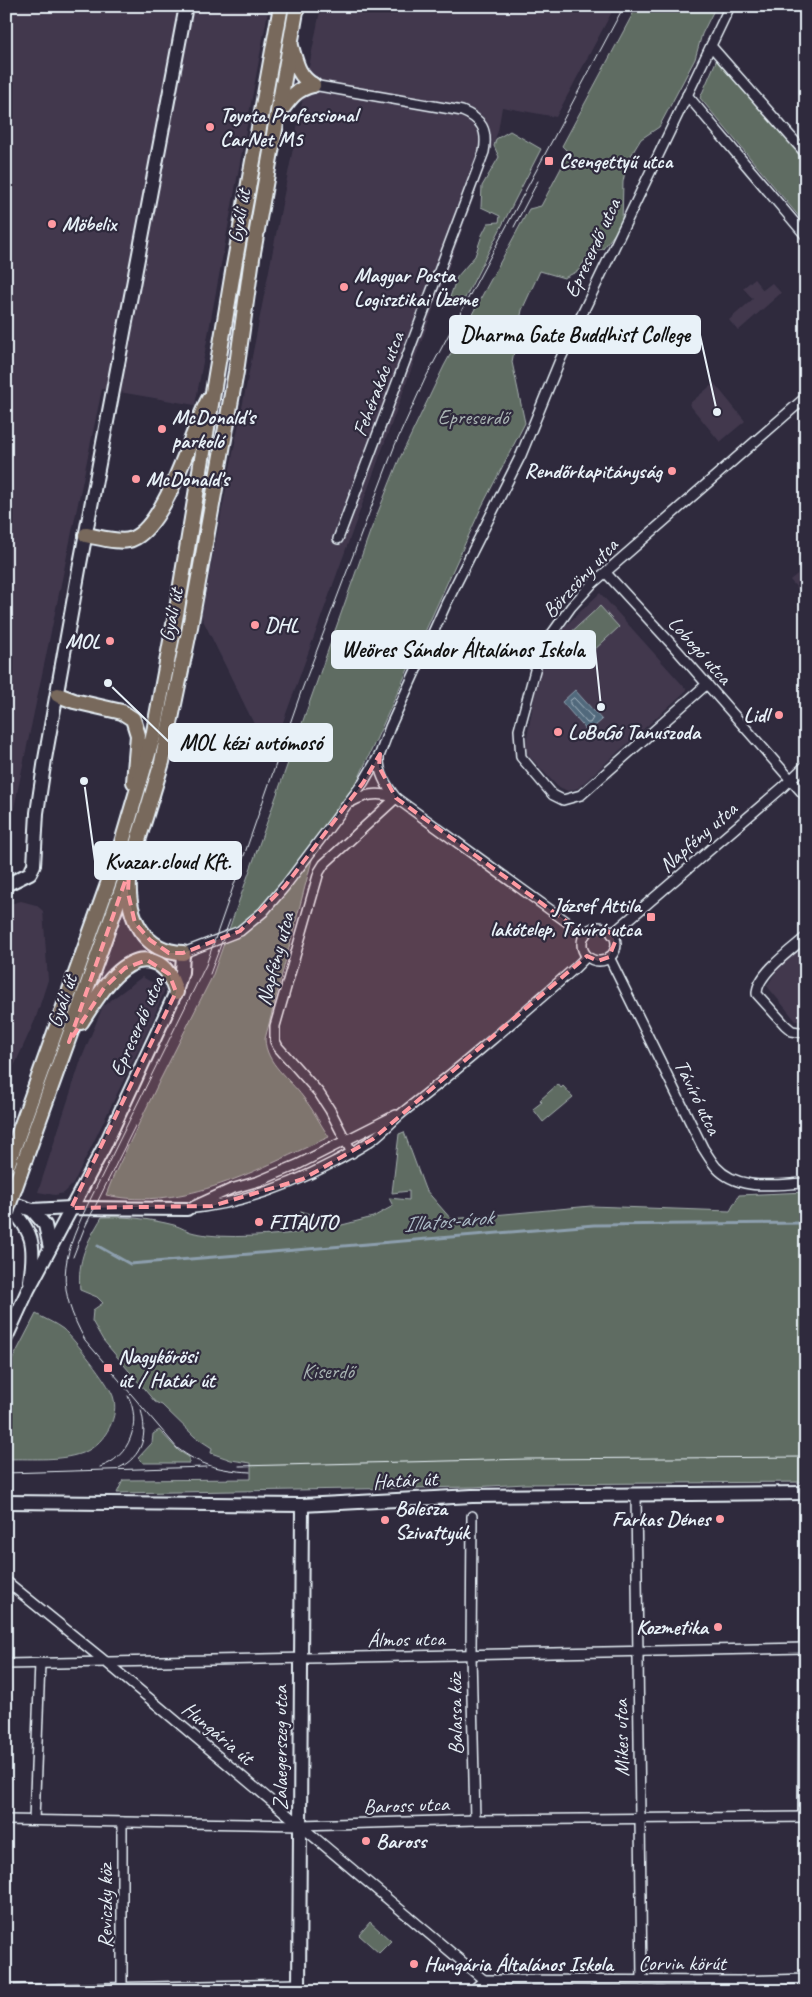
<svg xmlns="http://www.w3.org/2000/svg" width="812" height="1997" font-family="Caveat,sans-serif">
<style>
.built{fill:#42394e}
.green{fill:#5f6c62;stroke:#a4aead}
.water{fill:#51697c;stroke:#8d9fae}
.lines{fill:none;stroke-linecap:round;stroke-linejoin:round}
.shore{stroke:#acbbc6;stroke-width:1}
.stream{stroke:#8d9fae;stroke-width:3}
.street-casing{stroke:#e8f1f8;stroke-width:12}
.secondary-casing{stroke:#e8f1f8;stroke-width:16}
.primary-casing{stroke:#e8f1f8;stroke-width:18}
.street{stroke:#2f2a3d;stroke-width:9}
.secondary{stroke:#2f2a3d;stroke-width:12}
.primary{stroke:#78695c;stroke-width:14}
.tram{stroke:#e8f1f8;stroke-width:1}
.primary-bridge-casing{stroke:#e8f1f8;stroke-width:18;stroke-linecap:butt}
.primary-bridge{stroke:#78695c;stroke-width:14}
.marked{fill:#ff9aa2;fill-opacity:0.2;stroke:#ff9aa2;stroke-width:4;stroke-dasharray:10 6;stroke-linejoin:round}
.poi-dot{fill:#ff9aa2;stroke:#2f2a3d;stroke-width:2}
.labels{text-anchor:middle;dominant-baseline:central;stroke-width:4.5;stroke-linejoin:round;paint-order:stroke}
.poi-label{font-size:21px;font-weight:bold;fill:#e8f1f8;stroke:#2f2a3d;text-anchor:start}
.street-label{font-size:21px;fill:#e8f1f8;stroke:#2f2a3d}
.park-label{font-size:21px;fill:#aab5b4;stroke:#2f2a3d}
.water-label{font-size:22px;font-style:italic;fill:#acbbc6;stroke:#2f2a3d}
.leader{fill:none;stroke:#e8f1f8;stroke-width:2}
.callout-dot{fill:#e8f1f8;stroke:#2f2a3d;stroke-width:2}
.callout{fill:#e8f1f8;stroke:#e8f1f8;stroke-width:2}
.callout-label{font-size:22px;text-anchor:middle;font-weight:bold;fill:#111}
</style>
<rect width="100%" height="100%" fill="#2f2a3d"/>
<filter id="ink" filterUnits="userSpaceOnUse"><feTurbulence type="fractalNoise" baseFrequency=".02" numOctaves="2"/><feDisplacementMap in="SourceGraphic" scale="10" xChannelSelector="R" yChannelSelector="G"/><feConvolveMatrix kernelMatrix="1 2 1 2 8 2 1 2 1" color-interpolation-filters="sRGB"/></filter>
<g filter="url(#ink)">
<g class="built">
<polygon points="6,6 269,6 195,405 102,389 11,822 6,818"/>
<polygon points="321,6 615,6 556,117 502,107 498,131 279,733 256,728 201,616"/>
<polygon points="754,279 763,290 772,283 781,293 738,331 729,320 753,299 743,288"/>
<polygon points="714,383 745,421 720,442 689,404"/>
<polygon points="806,567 806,598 790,580"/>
<polygon points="600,593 687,690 578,788 568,791 557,786 528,755 526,744 543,647 552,644 561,630"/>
<polygon points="21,901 36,905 43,911 48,980 35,1020 6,1084 6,905"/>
<polygon points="806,937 806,1020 796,1021 767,986 789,952"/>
<polygon points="142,977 165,989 152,1022 73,1184 64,1193 55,1195 38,1192 81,1060 103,1006"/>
</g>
<g class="green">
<path d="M637,6H716L702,34L695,59L659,127L641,139L627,162L623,182L622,224L603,249L591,251L578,271L564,278L540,271L522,310L512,362L525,423L482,506L357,782L319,833L265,1039C266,1064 289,1078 303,1097C313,1109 320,1124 329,1137C260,1168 184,1212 106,1195L113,1177L159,1082L212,977L370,532L399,460L444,366L529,209L541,206L569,153L562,146Z"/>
<polygon points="717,59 806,161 806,225 700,98"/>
<polygon points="510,131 541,149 463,302 454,301 450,297 457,277 475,256 482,235 488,223 499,222 500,216 481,207 482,186 499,157 494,146 496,139"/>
<polygon points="600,606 619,627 577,666 557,645"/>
<polygon points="558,1084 561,1088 563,1086 573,1097 543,1122 533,1109 542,1102 540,1100"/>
<path d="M404,1132L425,1189L451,1219L591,1206L730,1211L739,1195L806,1192V1482L525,1484L473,1487L117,1493L123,1480L251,1479V1463L231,1460L211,1453L212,1448L195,1437L162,1405L155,1402L103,1340L92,1321L93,1310L103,1303L97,1297L80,1290C77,1260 87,1242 102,1217C126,1216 150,1219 174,1225C181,1227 188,1232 195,1233C227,1240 273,1235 306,1232L301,1211L342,1225L373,1217L393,1206L389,1198L409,1200V1191L392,1193L399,1134Z"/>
<path d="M36,1314C45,1319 55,1323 63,1329C75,1340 108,1382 113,1396C120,1416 105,1442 87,1451C63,1462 33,1458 8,1459L6,1458V1372Z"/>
<polygon points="159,1430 179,1451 189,1457 189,1463 143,1463 138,1458 152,1443 153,1434"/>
<polygon points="370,1922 391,1941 379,1953 359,1935"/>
</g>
<polygon class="water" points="575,690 602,720 588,732 562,702"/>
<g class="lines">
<polygon class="shore" points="574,698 593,718 590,723 587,723 570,704 570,701"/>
<polyline class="stream" points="98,1246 130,1264 594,1225 806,1223"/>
<defs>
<g id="street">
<polyline points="711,46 806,154"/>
<path d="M313,85L462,111C482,119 488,130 484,152L338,539"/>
<polyline points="687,95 806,236"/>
<polyline points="606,573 676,649 806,797"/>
<polyline points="707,684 581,795 563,800 553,795 521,757 519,730 538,659 546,642 571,607 592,584 806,397"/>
<path d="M379,757C378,773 386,786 396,798L585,935"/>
<path d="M351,802C366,793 380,792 396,798"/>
<circle cx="599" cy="944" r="17"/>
<polyline points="612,934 783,787 806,765"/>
<path d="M806,937C792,949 756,975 757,994L785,1025L792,1031L806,1033"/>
<polyline points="183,953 240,931 263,912 285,886 363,783 380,754 390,727 446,604 521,455 560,360 730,6"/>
<path d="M609,957L703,1148C707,1154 711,1161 716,1167C738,1192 777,1184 806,1183"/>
<polyline points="352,1153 330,1110 319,1093 278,1047 275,1041 275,1026 319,872 324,864 396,798"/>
<polyline points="194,1206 231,1189 259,1181 297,1165 396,1115"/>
<path d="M187,1209C239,1204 287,1187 334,1162C347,1155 361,1148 373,1139C385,1130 395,1118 407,1109C465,1064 520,1016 575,968L587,956"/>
<polyline points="636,1495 642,1981"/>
<polyline points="472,1516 471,1655 475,1820"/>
<polyline points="6,1581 106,1662 497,1991"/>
<polyline points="6,1664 806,1648"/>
<polyline points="803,1817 805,1513"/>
<polyline points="6,1820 300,1825 475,1820 806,1817"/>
<polyline points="34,1820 40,1663"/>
<polyline points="122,1822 122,1991"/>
<polyline points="6,1990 299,1984"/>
<polyline points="472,1991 484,1980 742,1981 806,1979"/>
<polyline points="732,1991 742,1981"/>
</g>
<g id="secondary">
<polyline points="6,885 30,873 34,865 37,813 45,759 80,564 186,6"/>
<polyline points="6,1201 32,1210 71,1208 187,1209"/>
<path d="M6,1203C33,1231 36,1243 30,1281"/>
<polyline points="32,1210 45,1225 50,1248"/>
<polyline points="6,1338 28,1290 105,1145 176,992 182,972 183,953"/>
<polyline points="6,1502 302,1505 472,1496 806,1493"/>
<polyline points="299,1991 302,1505"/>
</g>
<g id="primary">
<path d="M291,46C296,63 298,76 313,85"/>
<path d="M280,112C290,98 296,89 313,85"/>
<path d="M86,535C98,537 122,544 132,539C167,525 191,431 209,399"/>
<polyline points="58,695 74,701 122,712 133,719 138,735 134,782"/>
<path d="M129,880C127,916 143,952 183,953"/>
<path d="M81,1022C95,1001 123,950 154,962C168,967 172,980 176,992"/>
<polyline points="6,1169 118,856 153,737 177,609 234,266 281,6"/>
<polyline points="20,1173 129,870 162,762 190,627 236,372 252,258 297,6"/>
</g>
</defs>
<use href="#street" class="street-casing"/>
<use href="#secondary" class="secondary-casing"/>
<use href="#primary" class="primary-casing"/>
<use href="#street" class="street"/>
<use href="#secondary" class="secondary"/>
<use href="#primary" class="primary"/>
<g class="tram">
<polyline points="514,227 538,181"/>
<polyline points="210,974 230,920"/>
<polyline points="73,1257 84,1229 135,1126"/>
<polyline points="239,1466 528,1459 806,1457"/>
<path d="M100,1467C130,1458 142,1422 128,1396"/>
<path d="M119,1468C143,1456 148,1435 141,1410"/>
<path d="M250,1472C220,1470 201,1466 177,1448L85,1340C56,1287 61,1261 86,1208L206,965L301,692L395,445L425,379L624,6"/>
<polyline points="6,1473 206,1467"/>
</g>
<defs>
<polyline id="primary-bridge" points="6,1212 20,1173"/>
</defs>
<use href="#primary-bridge" class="primary-bridge-casing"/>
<use href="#primary-bridge" class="primary-bridge"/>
</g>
</g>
<path class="marked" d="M380,754L379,767L396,798L584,934L603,928L612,934L615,942L609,957L598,961L587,956L373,1139L303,1179L212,1206L71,1208L176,992L169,974L147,960L125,968L104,988L69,1042L129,870L128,893L135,923L150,940L169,953H183L240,931L285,886L363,783Z"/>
<g class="poi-dot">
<circle cx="210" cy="127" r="5"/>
<rect x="544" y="156" width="10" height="10" rx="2.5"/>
<circle cx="52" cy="224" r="5"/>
<circle cx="344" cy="287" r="5"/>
<circle cx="162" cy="429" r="5"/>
<circle cx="672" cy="471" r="5"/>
<circle cx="136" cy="479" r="5"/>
<circle cx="255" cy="625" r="5"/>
<circle cx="110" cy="641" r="5"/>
<circle cx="779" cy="715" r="5"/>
<circle cx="558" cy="732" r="5"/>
<rect x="646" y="912" width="10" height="10" rx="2.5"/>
<circle cx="259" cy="1222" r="5"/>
<rect x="103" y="1363" width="10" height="10" rx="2.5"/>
<circle cx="720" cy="1519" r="5"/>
<circle cx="385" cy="1520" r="5"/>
<circle cx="718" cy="1627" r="5"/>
<circle cx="366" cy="1841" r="5"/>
<circle cx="414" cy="1964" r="5"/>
</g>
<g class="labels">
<g class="poi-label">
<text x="220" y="115">Toyota Professional<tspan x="220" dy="24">CarNet M5</tspan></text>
<text x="559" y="161">Csengettyű utca</text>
<text x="62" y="224">Möbelix</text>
<text x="354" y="275">Magyar Posta<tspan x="354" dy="24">Logisztikai Üzeme</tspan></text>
<text x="172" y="417">McDonald's<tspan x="172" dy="24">parkoló</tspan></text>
<text x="662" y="471" text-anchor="end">Rendőrkapitányság</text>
<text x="146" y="479">McDonald's</text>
<text x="265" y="625">DHL</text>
<text x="100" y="641" text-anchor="end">MOL</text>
<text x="769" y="715" text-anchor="end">Lidl</text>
<text x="568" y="732">LoBoGó Tanuszoda</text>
<text x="641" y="905" text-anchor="end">József Attila<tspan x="641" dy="24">lakótelep, Távíró utca</tspan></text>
<text x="269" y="1222">FITAUTO</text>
<text x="118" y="1356">Nagykőrösi<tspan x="118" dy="24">út / Határ út</tspan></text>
<text x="395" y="1508">Bolesza<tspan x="395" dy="24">Szivattyúk</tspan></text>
<text x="710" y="1519" text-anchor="end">Farkas Dénes</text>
<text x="708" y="1627" text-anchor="end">Kozmetika</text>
<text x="376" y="1841">Baross</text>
<text x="424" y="1964">Hungária Általános Iskola</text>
</g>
<g class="street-label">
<text transform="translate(239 216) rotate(-80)">Gyáli út</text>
<text transform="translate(592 248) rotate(-65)">Epreserdő utca</text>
<text transform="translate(378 384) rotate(-69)">Fehérakác utca</text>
<text transform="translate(580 578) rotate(-47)">Börzsöny utca</text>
<text transform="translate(171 615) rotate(-79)">Gyáli út</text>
<text transform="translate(700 650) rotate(48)">Lobogó utca</text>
<text transform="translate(698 837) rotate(-41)">Napfény utca</text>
<text transform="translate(275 959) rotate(-75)">Napfény utca</text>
<text transform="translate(62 1001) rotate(-71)">Gyáli út</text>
<text transform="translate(137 1026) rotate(-66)">Epreserdő utca</text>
<text transform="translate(698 1097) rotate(64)">Távíró utca</text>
<text transform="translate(405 1480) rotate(-3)">Határ út</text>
<text transform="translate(406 1639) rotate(-1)">Álmos utca</text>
<text transform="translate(455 1714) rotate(-91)">Balassa köz</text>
<text transform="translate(218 1733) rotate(40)">Hungária út</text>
<text transform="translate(621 1738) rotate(-91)">Mikes utca</text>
<text transform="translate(280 1748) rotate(-90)">Zalaegerszeg utca</text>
<text transform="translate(406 1805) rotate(-2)">Baross utca</text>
<text transform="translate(105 1906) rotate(-90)">Reviczky köz</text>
<text x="682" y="1963">Corvin körút</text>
</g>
<g class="park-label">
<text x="473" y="417">Epreserdő</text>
<text x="328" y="1371">Kiserdő</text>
</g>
<g class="water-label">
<text transform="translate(448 1221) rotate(-5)">Illatos-árok</text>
</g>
</g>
<path class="leader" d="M717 412L700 335M601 707L595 649M108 683L169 742M84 781L95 861"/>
<g class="callout-dot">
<circle cx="717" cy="412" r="5"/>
<circle cx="601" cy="707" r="5"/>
<circle cx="108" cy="683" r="5"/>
<circle cx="84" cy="781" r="5"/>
</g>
<g class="callout">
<rect x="450" y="316" width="250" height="37" rx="5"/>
<rect x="332" y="631" width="263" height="37" rx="5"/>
<rect x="169" y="724" width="163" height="37" rx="5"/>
<rect x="95" y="842" width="146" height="37" rx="5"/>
</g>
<g class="callout-label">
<text x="575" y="342">Dharma Gate Buddhist College</text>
<text x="463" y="657">Weöres Sándor Általános Iskola</text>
<text x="251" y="750">MOL kézi autómosó</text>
<text x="168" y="869">Kvazar.cloud Kft.</text>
</g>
<rect width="812" height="1997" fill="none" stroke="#2f2a3d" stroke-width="25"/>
<rect x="12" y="12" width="787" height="1972" fill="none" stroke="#e8f1f8" stroke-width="2" filter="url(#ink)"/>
</svg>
